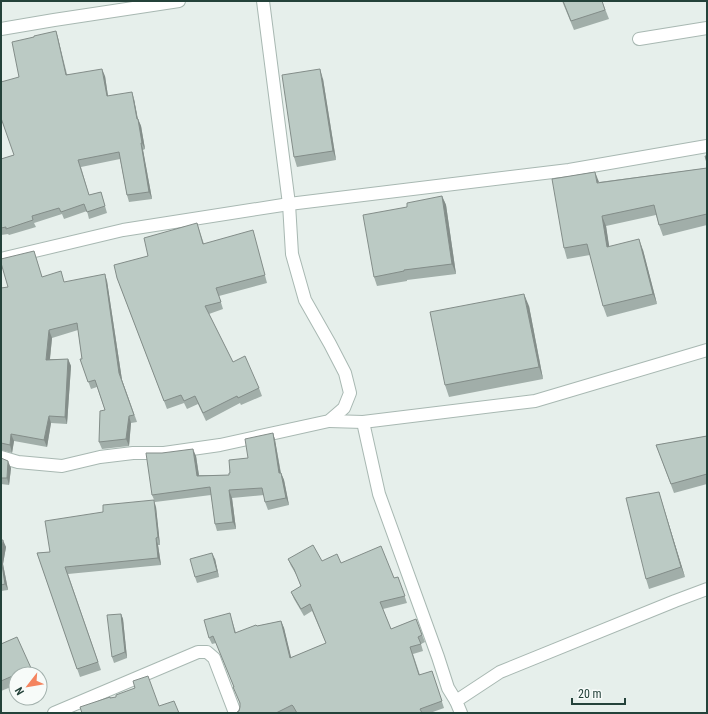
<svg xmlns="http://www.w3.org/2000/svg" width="708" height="714" font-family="'Roboto Condensed',sans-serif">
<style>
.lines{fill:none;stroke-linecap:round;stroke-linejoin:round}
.minor-casing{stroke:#a8b8b2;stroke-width:14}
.minor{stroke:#fff;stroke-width:12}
.wall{fill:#a1aea9}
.shaded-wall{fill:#838d89}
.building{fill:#bbcac4;stroke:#838d89}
</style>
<rect width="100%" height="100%" fill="#e6efeb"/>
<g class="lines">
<defs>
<g id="minor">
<polyline points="1,29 54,20 179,1"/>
<polyline points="639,39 707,28"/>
<polyline points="1,259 123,230 289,204 569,170 707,146"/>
<polyline points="329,421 363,422 535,401 707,350"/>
<polyline points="363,422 379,494 438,657 448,688 456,701"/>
<polyline points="1,457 18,462 62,466 100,457 133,453 164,453 220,445 329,421 344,408 350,393 345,373 330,344 305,300 292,254 289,204 263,1"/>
<polyline points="54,713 198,652 207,652 214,658 235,713"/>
<polyline points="461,713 456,701 500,672 675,601 707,589"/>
</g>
</defs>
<use href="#minor" class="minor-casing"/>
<use href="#minor" class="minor"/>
</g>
<g class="wall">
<polygon points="562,1 602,1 609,19 574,30"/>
<polygon points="56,31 58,38 67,74 105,76 108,96 134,99 138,119 141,126 145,149 143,150 152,199 129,202 127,195 120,159 81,167 89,195 101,192 107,213 89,219 87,211 64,219 62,214 34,223 36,227 9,235 8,234 1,235 1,159 14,155 19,77 34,37"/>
<polygon points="323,79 336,160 297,167 294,157"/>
<polygon points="707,168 707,225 663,236 659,225 656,215 606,226 609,247 643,250 657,304 607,317 603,306 590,255 567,259 564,248 599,182"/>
<polygon points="442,196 446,205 456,274 407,280 407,281 377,286 374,277 407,207"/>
<polygon points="197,223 204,244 255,238 267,283 219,296 223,309 209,314 233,362 259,388 262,396 241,405 240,403 206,421 198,404 187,409 184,403 167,409 117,278 148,256"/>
<polygon points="34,251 42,277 64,282 107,281 122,380 137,422 131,423 129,446 102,449 99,442 105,410 97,387 91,389 80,359 82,359 78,330 52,338 50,359 68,359 71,366 67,424 51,423 47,447 14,441 12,453 1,450 1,288 8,287"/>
<polygon points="529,306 543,379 449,397 445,385"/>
<polygon points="273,433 275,440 281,473 284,480 289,505 268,510 265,502 264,495 232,498 236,529 217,531 215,524 211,495 155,502 152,495 196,456 199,475 229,475 230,473 248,458"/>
<polygon points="707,436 707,484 674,493 656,445"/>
<polygon points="1,458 11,468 9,485 1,484"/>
<polygon points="659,492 662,502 685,577 649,589 646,579"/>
<polygon points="156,507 160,545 158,545 161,565 68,574 101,670 80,677 37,553 50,552"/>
<polygon points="1,540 6,547 3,564 8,590 1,591"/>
<polygon points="215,559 219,577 197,583 195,577"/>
<polygon points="288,559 322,561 341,563 394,578 398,577 407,603 383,609 391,629 416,619 425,642 421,644 423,651 413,654 420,675 432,671 444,708 430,713 296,713 295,712 292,713 237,713 240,707 240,704 234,687 216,643 212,644 209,638 232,620 236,633 257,626 281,621 284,628 291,658 326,643 312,611 304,616 294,599 291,592 301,587 297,576 291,566"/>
<polygon points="121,614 123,619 127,658 114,663 112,657"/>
<polygon points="1,644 31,668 33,674 16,674 16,685 1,691"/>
</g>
<g class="shaded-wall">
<polygon points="56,31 58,38 68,82 66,75"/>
<polygon points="102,69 105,76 109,103 107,96"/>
<polygon points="320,69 323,79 336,160 333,151"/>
<polygon points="132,92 134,99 139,126 137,119"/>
<polygon points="138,119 141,126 145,149 142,143"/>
<polygon points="141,143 143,150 152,199 149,192"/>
<polygon points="595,172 599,182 597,183"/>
<polygon points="442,196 446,205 456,274 452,264"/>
<polygon points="602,216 606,226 611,258 607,247"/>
<polygon points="639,239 643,250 657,304 653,294"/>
<polygon points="105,274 107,281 122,380 137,422 119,373"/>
<polygon points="524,294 529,306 543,379 539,367"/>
<polygon points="49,330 52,338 49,367 46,360"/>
<polygon points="68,359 71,366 67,424 65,417"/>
<polygon points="49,416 51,423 47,447 44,440"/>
<polygon points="129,416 131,423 129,446 126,439"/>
<polygon points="273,433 275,440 282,481 279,473"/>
<polygon points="11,434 14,441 12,453 10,445"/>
<polygon points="193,449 196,456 200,483 197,476"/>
<polygon points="8,461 11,468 9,485 7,478"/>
<polygon points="281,473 284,480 289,505 286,498"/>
<polygon points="229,490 232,498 236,529 233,522"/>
<polygon points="659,492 662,502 685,577 681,567"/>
<polygon points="154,500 156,507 160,545 158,537"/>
<polygon points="156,538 158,545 161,565 158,558"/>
<polygon points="3,540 6,547 3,564 8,590 5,584 1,558"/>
<polygon points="212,553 215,559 219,577 217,571"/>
<polygon points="121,614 123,619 127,658 125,652"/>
<polygon points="281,621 284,628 293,665 290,658"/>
</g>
<g class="building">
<polygon points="563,1 602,1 605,10 571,21"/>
<polygon points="56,31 66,75 102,69 107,96 132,92 137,119 138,119 142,143 141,143 149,192 127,195 119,152 78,160 89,195 101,192 105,206 87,212 84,204 61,212 59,208 32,216 33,220 6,229 6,227 1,228 1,159 14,155 1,118 1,82 19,77 12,42 34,37 34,36"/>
<polygon points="320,69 333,151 294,157 282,75"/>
<polygon points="705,156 707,156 707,163"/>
<polygon points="707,168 707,214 659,225 654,205 602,216 607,247 639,239 653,294 603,306 587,244 564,248 552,179 595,172 597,183"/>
<polygon points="442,196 452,264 404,270 404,271 374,277 363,215 407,207 407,203"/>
<polygon points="197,223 203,244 253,230 265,275 216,288 221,302 205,306 233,362 245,356 259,388 238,398 237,396 203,413 195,396 184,401 181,395 164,401 117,278 114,265 148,256 144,238"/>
<polygon points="34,251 42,277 61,271 64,282 105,274 119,373 134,415 129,416 126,439 99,442 100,411 105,410 95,380 88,382 80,359 82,359 77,323 49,330 46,360 68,359 65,417 49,416 44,440 11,434 10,445 1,443 1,288 8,287 1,263 1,259"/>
<polygon points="524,294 539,367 445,385 430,312"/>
<polygon points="273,433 279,473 281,473 286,498 265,502 262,488 229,490 233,522 215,524 210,487 152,495 146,453 162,453 193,449 197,476 229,475 229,473 230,473 229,460 248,458 245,439"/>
<polygon points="707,436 707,474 671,484 656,445"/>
<polygon points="1,458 8,461 7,478 1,478"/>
<polygon points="659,492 681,567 646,579 626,498"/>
<polygon points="154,500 158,537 156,538 158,558 65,567 98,662 77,669 37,553 50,552 45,521 103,512 103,505"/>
<polygon points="1,540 3,540 1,558 5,584 1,585"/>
<polygon points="313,545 322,561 337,554 341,563 381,546 394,578 398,577 405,596 380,602 391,629 416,619 422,635 418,637 421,644 410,647 419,675 432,671 442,701 420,709 422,713 297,713 293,706 292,705 276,713 237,713 237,712 239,711 240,707 240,703 233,687 234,687 213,636 209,638 204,620 230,613 235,633 256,625 257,626 281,621 290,658 326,643 310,604 301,609 291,592 301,586 294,569 288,559"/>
<polygon points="212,553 217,571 195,577 190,559"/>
<polygon points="121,614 125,652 112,657 107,615"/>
<polygon points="17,637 31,668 1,681 1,644"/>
<polygon points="148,676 159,706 174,701 179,713 82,713 80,707 110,697 110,698 116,697 116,695 135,688 133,681"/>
</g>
<rect width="708" height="714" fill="none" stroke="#24423a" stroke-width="4"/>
<g transform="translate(28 686) rotate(239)"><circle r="19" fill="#f7fbf9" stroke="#a3b1ad"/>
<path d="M0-3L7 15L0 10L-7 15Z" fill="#f4845f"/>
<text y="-6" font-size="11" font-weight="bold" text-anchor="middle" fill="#24423a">N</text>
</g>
<path d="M572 698v6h53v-6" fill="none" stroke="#24423a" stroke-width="2"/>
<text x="578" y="698" font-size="12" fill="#24423a" stroke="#f7fbf9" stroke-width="3" paint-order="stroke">20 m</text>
</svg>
